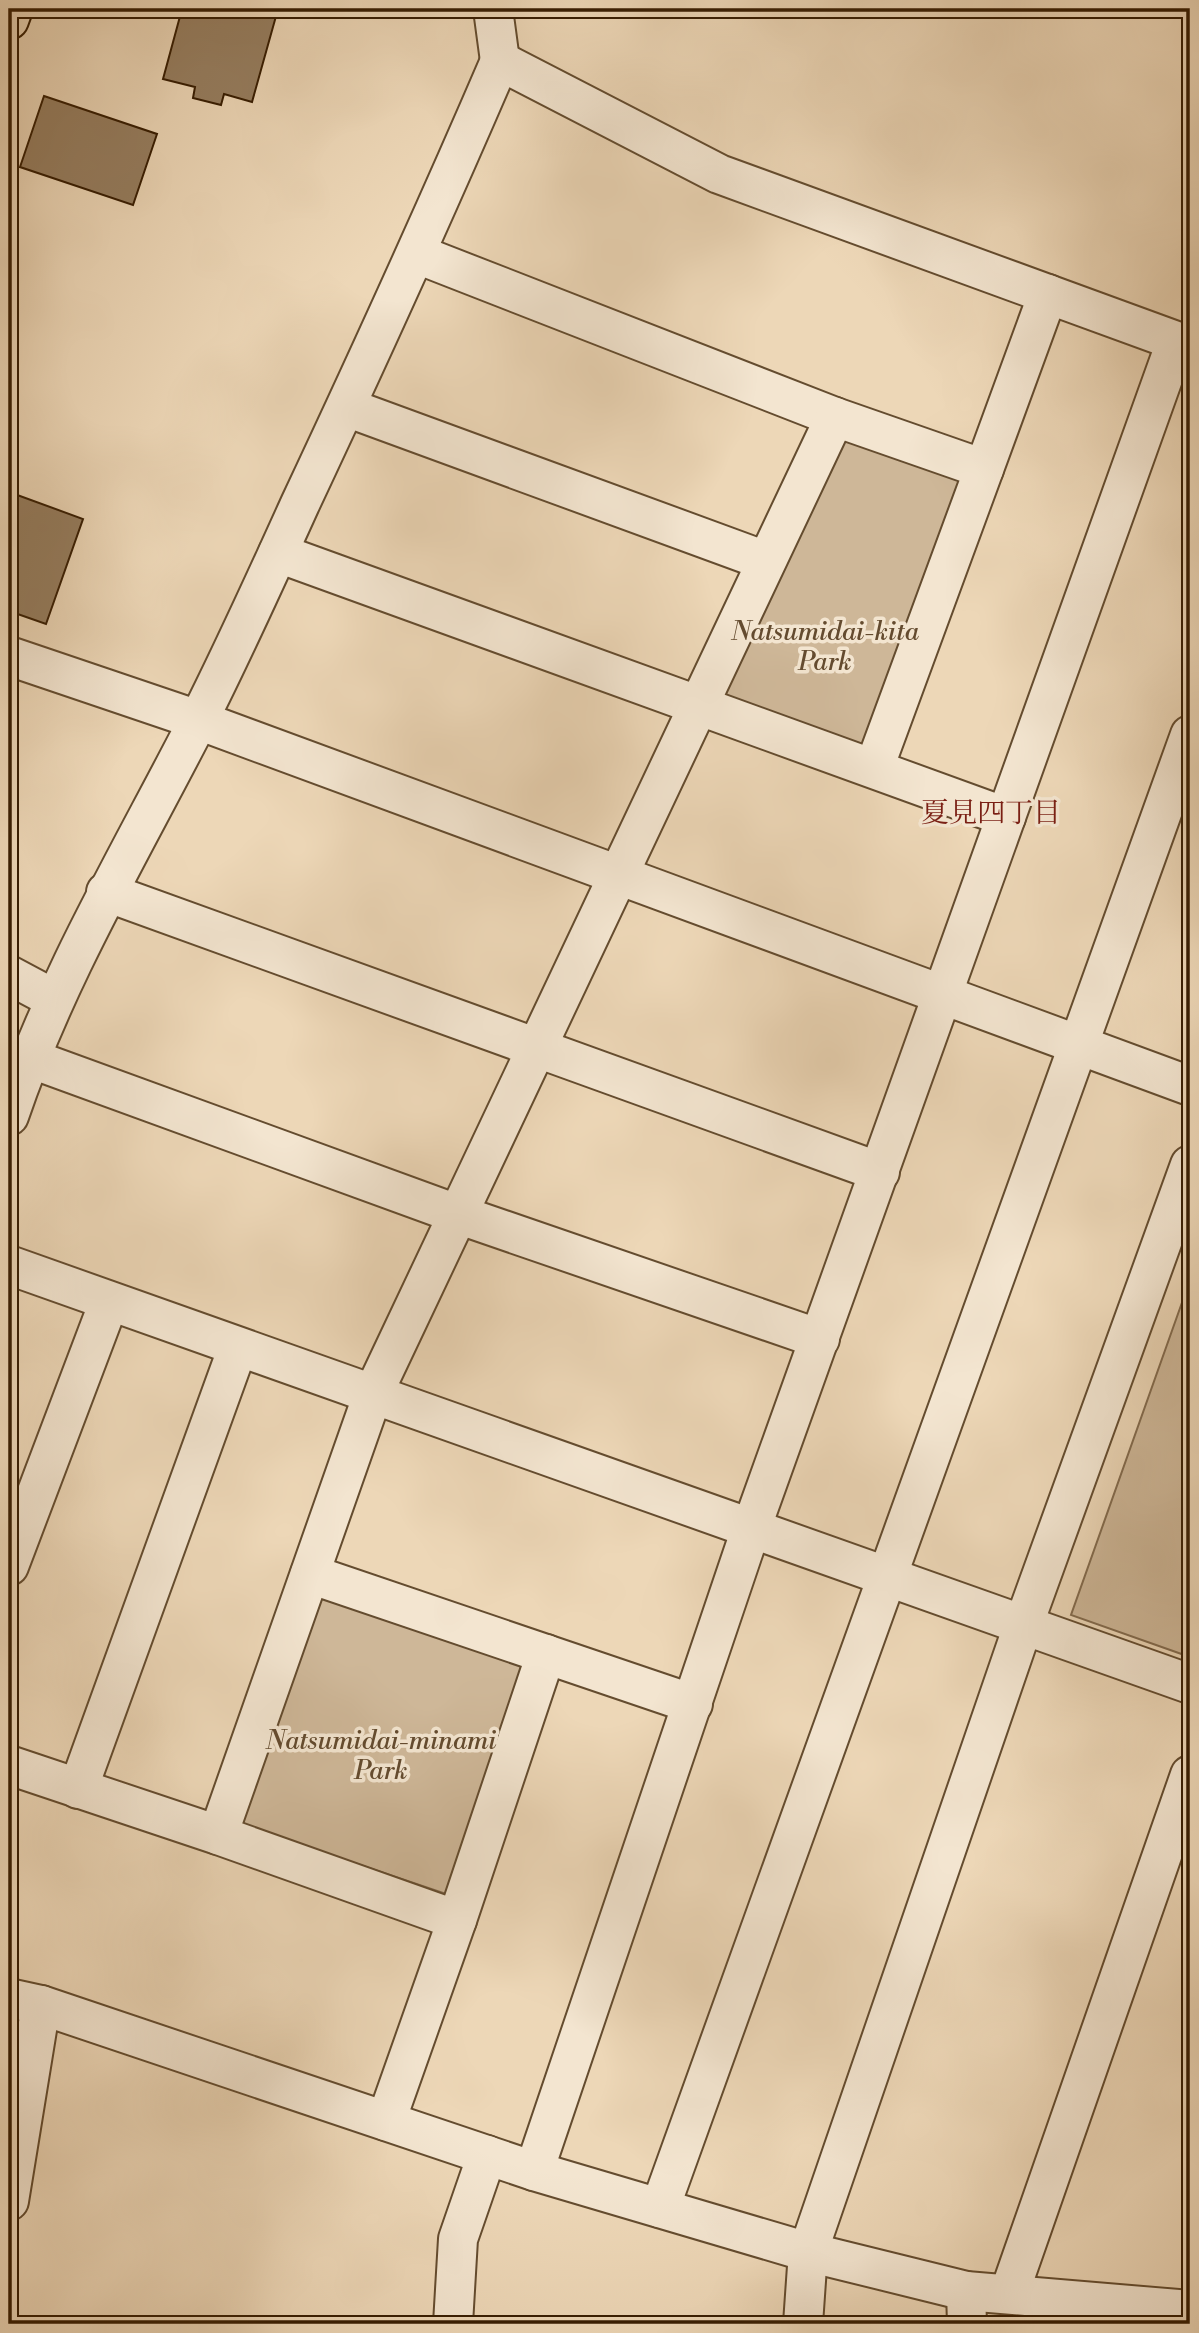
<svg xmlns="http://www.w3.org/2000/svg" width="1199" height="2333" font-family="'Libre Bodoni','Noto Serif JP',serif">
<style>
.green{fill:#ceb798;stroke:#826a4d;stroke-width:2}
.building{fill:#967e60;stroke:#371d02;stroke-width:2}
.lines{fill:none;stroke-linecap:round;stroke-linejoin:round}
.minor-casing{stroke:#644c2f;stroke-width:42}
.major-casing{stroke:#371d02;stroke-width:42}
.minor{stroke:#f3e5d0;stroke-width:38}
.major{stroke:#edd7b7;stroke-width:38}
.labels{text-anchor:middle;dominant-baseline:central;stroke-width:7;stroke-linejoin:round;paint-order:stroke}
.park-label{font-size:26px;font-style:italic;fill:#644b2f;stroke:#f3e5d0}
.neighbourhood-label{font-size:28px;fill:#7a1f14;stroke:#f3e5d0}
</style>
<rect width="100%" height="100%" fill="#edd7b7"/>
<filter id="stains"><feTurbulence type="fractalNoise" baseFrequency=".00286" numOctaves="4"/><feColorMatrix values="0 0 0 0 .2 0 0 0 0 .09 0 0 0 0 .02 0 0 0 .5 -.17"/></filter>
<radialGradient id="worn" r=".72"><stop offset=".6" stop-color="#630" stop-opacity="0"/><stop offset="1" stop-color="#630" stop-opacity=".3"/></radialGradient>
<g class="green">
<polygon points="839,432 966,478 867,750 721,696"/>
<polygon points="1190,1280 1190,1657 1071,1615"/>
<polygon points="321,1593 524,1662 452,1896 242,1825"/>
</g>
<g class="building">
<polygon points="182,9 278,9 252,102 224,94 221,105 193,98 195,87 163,79"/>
<polygon points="44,96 157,134 133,205 20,167"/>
<polygon points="9,492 83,519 46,624 9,611"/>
</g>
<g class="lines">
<defs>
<g id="minor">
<polyline points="493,9 500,61"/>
<polyline points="417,254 835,417 984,469 1048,294"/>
<polyline points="346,407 766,561"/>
<polyline points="278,553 1006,817"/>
<polyline points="9,656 198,720 1190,1086"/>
<polyline points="874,768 984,469"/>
<polyline points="106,892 880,1172"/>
<polyline points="9,975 54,999"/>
<polyline points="29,1058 457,1214 820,1339"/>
<path d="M9,1116C56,977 131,852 198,721C234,650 267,577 300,504C369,357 436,210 500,61L719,174L1190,346"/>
<polyline points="9,1265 1190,1684"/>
<polyline points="9,1566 109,1302"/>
<polyline points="310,1574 693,1704"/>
<polyline points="9,1765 218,1835 373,1394 835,417"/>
<polyline points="78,1789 238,1347"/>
<polyline points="218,1835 457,1920 386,2121"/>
<polyline points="457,1920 546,1654"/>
<polyline points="9,1998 41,2005 534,2171 808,2252 966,2291 1190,2310"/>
<polyline points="534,2171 751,1529 1176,342"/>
<polyline points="9,2201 41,2005"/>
<polyline points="660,2208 1190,735"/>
<polyline points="966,2291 967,2324"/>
<polyline points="1009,2294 1190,1775"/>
<polyline points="453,2324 458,2239 487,2155"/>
<polyline points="803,2324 808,2252 1023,1626 1190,1165"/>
</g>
<polyline id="major" points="9,20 13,9"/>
</defs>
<use href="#minor" class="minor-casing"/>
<use href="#major" class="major-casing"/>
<use href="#minor" class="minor"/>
<use href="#major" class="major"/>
</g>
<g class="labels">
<g class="park-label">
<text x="825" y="632">Natsumidai-kita<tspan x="825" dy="30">Park</tspan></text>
<text x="381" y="1741">Natsumidai-minami<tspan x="381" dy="30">Park</tspan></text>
</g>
<g class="neighbourhood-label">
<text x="991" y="813">夏見四丁目</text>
</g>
</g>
<rect width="1199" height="2333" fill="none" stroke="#edd7b7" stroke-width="35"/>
<rect x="10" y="10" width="1178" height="2312" fill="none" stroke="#371d02" stroke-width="3.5"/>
<rect x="18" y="18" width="1164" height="2298" fill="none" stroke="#371d02" stroke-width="2"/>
<rect width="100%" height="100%" filter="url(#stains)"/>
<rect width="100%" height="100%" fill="url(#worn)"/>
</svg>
